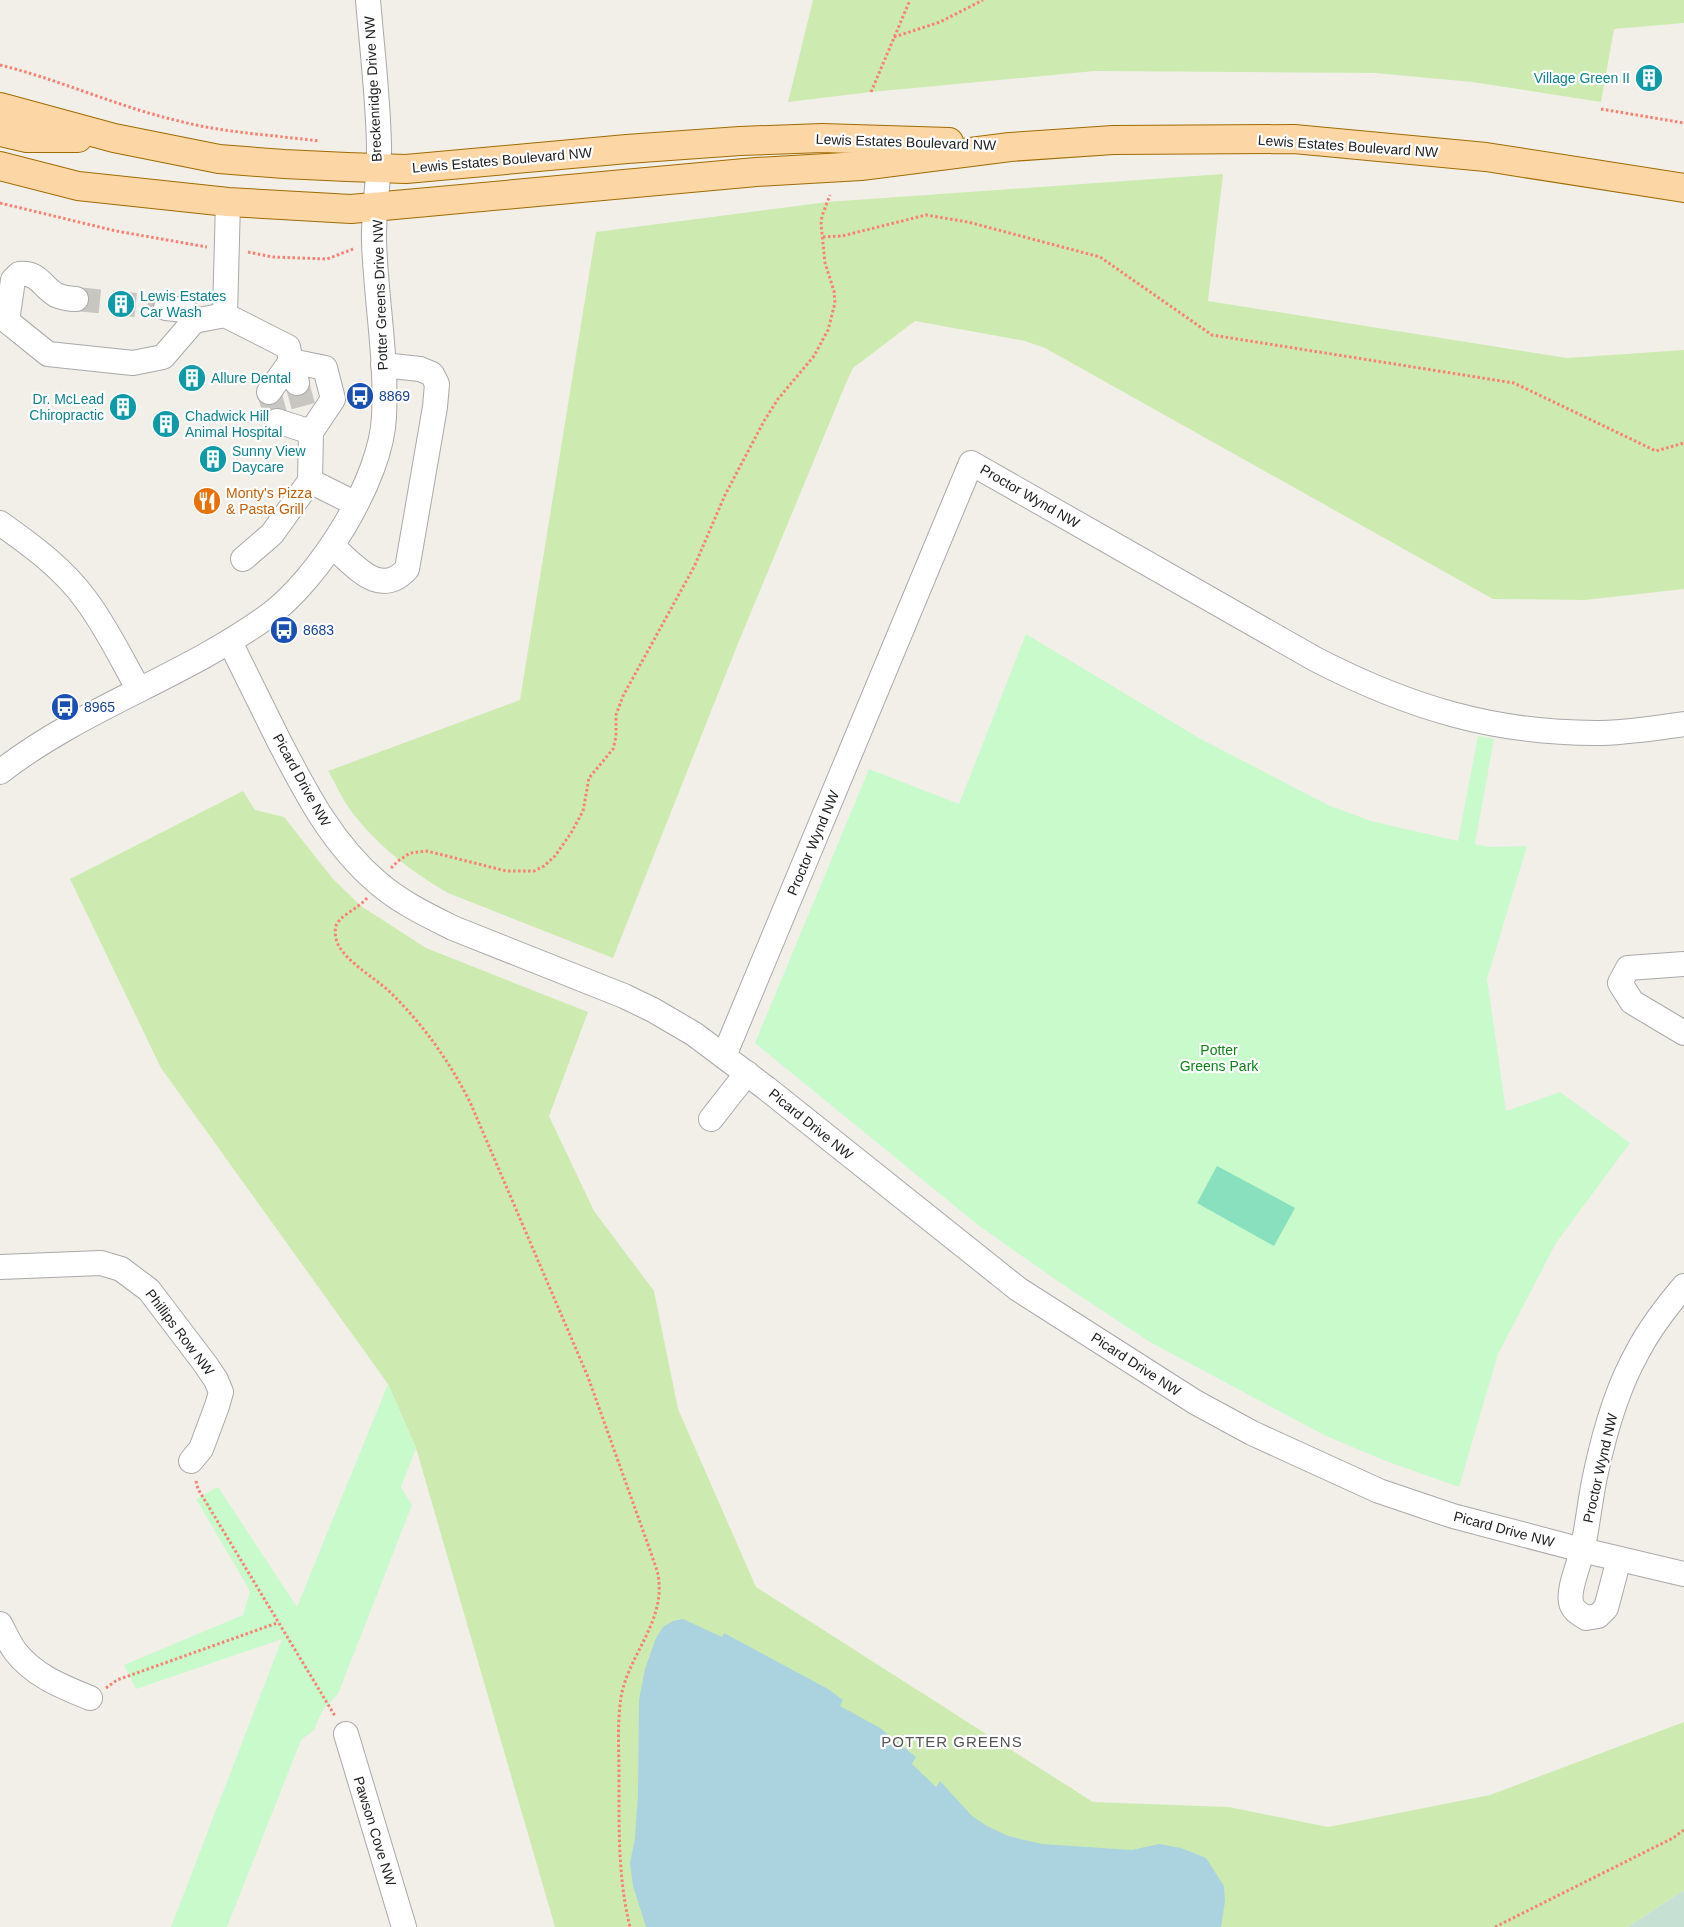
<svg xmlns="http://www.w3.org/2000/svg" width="1684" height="1927" font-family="Helvetica,sans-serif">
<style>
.grass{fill:#cdebb0}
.wetland{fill:#c6e0d4}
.park{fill:#c8facc}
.pitch{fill:#88e0be}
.water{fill:#aad3df}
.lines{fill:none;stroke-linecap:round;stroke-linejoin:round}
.minor-tunnel{stroke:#c8c6c1;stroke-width:24;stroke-dasharray:24 12;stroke-linecap:butt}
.minor-casing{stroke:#a9a9a9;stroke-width:26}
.major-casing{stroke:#a06b00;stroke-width:30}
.path{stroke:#fa8072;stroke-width:3;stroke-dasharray:2.5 2.5;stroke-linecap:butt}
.minor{stroke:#fff;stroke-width:24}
.major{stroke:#fcd6a4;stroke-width:28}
.labels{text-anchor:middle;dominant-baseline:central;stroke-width:4.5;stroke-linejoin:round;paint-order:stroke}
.culture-label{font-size:14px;fill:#0d838f;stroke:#fff;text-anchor:start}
.street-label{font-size:14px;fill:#222;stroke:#fff}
.transit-label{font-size:14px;fill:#164399;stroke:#fff;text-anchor:start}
.food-label{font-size:14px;fill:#c56008;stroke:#fff;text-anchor:start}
.park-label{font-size:14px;fill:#0c8416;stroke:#fff}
.neighbourhood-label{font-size:15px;letter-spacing:1px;fill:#555;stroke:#fff}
</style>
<rect width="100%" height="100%" fill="#f2efe9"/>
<g class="grass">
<polygon points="813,0 1684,0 1684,23 1614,29 1601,102 1472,82 1375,73 1095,71 871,92 788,102"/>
<path d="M1223,174L1208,301L1567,358L1684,350V589L1585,600L1493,599L1045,348L1025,341L915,321L853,368L846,383L737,646L613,958L448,893C410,871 378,846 351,811C342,799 336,784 328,771L520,700L596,232L827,202Z"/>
<polygon points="243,791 255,810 284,817 333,879 361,906 426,948 588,1012 549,1116 594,1211 654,1291 678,1409 756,1587 1093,1802 1229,1807 1328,1827 1490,1795 1684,1722 1684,1890 1628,1927 555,1927 416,1448 388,1384 161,1068 70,879"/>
</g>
<polygon class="wetland" points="1684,1890 1684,1927 1628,1927"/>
<g class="park">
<polygon points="1026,634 1199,738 1328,805 1371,821 1458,841 1478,736 1494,739 1475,844 1491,847 1527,846 1487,979 1506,1111 1560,1092 1630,1143 1556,1243 1498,1354 1459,1487 1386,1461 1324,1435 1150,1342 1059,1282 978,1225 755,1043 869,769 959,804"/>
<polygon points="388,1384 416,1448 401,1487 412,1505 338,1694 322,1711 314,1730 301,1740 227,1927 171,1927 282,1639 136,1689 124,1665 243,1615 250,1591 196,1499 218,1487 297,1607"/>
</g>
<polygon class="pitch" points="1217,1166 1295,1208 1274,1246 1197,1203"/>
<polygon class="water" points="683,1619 722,1637 724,1633 828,1689 843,1700 840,1706 880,1728 916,1757 912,1764 936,1787 940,1781 972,1816 987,1826 1008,1836 1042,1844 1132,1850 1159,1844 1181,1848 1206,1858 1224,1886 1225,1901 1221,1927 646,1927 633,1886 630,1863 635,1838 638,1794 639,1700 645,1669 656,1638 663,1627 673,1621"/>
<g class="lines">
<g class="minor-tunnel">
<polyline points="76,299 166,308"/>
<polyline points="297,383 305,413"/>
<polyline points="269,392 277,421"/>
</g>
<defs>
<g id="minor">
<polyline points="228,202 225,315 288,347 291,361 269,392"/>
<path d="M76,299C69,299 63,298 56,295C41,286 39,272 19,274L13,280L7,321L48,354L133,363L163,357L194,321L225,315"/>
<polyline points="166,308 185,310 194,321"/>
<polyline points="297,383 291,361 325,368 333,399 311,432"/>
<polyline points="277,421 311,432 310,481 356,504"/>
<path d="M0,523C31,545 64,569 86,600C107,628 122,660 139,690"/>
<path d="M332,546C355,565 379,599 407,569L435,407L437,384L432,374L420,369L383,365"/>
<polyline points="243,559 272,534 310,481"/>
<path d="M230,642C246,675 263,708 279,741C306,793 332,844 378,883C400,902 427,915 453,928L624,996L653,1010L694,1034L766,1088L1018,1289L1195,1402L1252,1433L1379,1491L1453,1516L1582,1550L1684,1574"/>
<path d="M0,772C82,708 184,677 268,616C319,579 382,479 384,416C387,358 376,299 374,242C373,210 380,177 379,145C378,97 372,48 368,0"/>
<polyline points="1684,964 1628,968 1620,983 1632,1002 1684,1033"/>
<path d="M724,1056L971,463L1315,659C1408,707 1495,734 1601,733C1629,732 1657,728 1684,724"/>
<polyline points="711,1119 747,1073"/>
<polyline points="0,1267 101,1263 121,1269 149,1290 206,1365 216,1380 221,1392 217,1406 201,1449 191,1461"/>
<path d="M1619,1559L1606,1608L1598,1616L1586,1618C1580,1614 1572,1610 1571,1602C1568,1589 1579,1565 1582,1551C1588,1525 1590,1498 1596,1472C1605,1430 1617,1388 1638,1351C1650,1328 1667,1306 1684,1286"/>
<path d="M0,1624C5,1633 9,1643 15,1651C34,1676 63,1687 90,1698"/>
<polyline points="346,1734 404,1927"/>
</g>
<g id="major">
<polyline points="0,107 114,138 219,159 284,164 347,167 406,169 627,149 740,141 822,138 949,142"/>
<polyline points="0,132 27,138 78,138"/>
<polyline points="0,166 78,186 228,202 351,209 756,172 861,166 1010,147 1113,140 1294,139 1486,157 1684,188"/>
</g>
</defs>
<use href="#minor" class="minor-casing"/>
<use href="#major" class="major-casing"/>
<g class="path">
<polyline points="894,37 940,22 983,0"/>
<path d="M0,65C61,80 118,107 179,121C225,133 273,135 319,141"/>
<polyline points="871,92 910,0"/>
<polyline points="1601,109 1684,123"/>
<polyline points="0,203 116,231 207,247"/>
<polyline points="823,237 842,236 926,215 968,222 1100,257 1212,335 1514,383 1656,451 1684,443"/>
<polyline points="248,252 273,257 327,259 353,249"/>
<polyline points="391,868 398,861 410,853 427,851 506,871 534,871 544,866 555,856 571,833 583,811 589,778 613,749 616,737 616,715 623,696 694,567 725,495 764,421 778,399 814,356 828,330 835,303 834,291 825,263 821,224 822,216 830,195"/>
<path d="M367,898C359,908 339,916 336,926C334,933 336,942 340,948C353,967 376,978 392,994C425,1027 449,1061 470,1102L588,1377L651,1553C654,1563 659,1573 659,1583C662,1625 628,1657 621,1697C617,1724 619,1752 619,1780C619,1830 618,1878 630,1927"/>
<polyline points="196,1481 198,1489 335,1716"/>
<polyline points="106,1688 117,1680 277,1623"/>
<polyline points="1495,1927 1673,1838 1684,1830"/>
</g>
<use href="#minor" class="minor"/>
<use href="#major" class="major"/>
</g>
<defs>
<symbol id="building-disc" viewBox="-11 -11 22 22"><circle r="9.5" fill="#0f9aa8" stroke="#fff"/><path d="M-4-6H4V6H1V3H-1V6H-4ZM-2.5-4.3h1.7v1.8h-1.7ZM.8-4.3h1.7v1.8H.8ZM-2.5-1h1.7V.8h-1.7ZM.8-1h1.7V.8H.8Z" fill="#fff"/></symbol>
<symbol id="bus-disc" viewBox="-11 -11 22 22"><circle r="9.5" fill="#1a4fb4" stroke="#fff"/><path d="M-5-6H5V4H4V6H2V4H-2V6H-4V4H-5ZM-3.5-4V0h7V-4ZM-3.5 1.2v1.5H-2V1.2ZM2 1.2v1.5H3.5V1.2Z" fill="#fff"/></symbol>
<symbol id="restaurant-disc" viewBox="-11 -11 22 22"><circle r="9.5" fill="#e8710a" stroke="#fff"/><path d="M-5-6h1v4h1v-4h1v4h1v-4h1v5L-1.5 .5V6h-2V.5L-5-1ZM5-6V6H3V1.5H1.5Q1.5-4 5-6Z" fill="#fff"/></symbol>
</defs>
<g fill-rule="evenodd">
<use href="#building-disc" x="1633" y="62" width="32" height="32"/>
<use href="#building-disc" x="105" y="288" width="32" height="32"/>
<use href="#building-disc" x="176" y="362" width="32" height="32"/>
<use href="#bus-disc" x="344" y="380" width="32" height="32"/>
<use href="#building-disc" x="107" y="391" width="32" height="32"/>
<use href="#building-disc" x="150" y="408" width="32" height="32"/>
<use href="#building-disc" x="197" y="443" width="32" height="32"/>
<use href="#restaurant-disc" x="191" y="485" width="32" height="32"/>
<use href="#bus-disc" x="268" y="614" width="32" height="32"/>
<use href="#bus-disc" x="49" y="691" width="32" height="32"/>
</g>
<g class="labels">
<g class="culture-label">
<text x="1630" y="78" text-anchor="end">Village Green II</text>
<text x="140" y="296">Lewis Estates<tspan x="140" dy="16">Car Wash</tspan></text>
<text x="211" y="378">Allure Dental</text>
<text x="104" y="399" text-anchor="end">Dr. McLead<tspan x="104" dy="16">Chiropractic</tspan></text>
<text x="185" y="416">Chadwick Hill<tspan x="185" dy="16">Animal Hospital</tspan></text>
<text x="232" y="451">Sunny View<tspan x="232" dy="16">Daycare</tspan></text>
</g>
<g class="street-label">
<text transform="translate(373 89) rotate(-93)">Breckenridge Drive NW</text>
<text transform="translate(906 142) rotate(2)">Lewis Estates Boulevard NW</text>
<text transform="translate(1348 146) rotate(4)">Lewis Estates Boulevard NW</text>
<text transform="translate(502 160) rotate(-5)">Lewis Estates Boulevard NW</text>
<text transform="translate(380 295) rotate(-92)">Potter Greens Drive NW</text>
<text transform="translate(1030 496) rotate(30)">Proctor Wynd NW</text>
<text transform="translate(302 780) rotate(61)">Picard Drive NW</text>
<text transform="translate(813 843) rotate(-67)">Proctor Wynd NW</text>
<text transform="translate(811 1124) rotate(39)">Picard Drive NW</text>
<text transform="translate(180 1332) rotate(53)">Phillips Row NW</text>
<text transform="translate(1136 1364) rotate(33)">Picard Drive NW</text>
<text transform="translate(1600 1468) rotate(-77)">Proctor Wynd NW</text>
<text transform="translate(1504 1529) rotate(15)">Picard Drive NW</text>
<text transform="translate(375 1831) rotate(73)">Pawson Cove NW</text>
</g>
<g class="transit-label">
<text x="379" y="396">8869</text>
<text x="303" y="630">8683</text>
<text x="84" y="707">8965</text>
</g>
<g class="food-label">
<text x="226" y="493">Monty's Pizza<tspan x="226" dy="16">&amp; Pasta Grill</tspan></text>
</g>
<g class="park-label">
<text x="1219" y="1050">Potter<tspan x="1219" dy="16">Greens Park</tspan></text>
</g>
<g class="neighbourhood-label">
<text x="952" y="1741">POTTER GREENS</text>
</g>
</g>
</svg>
